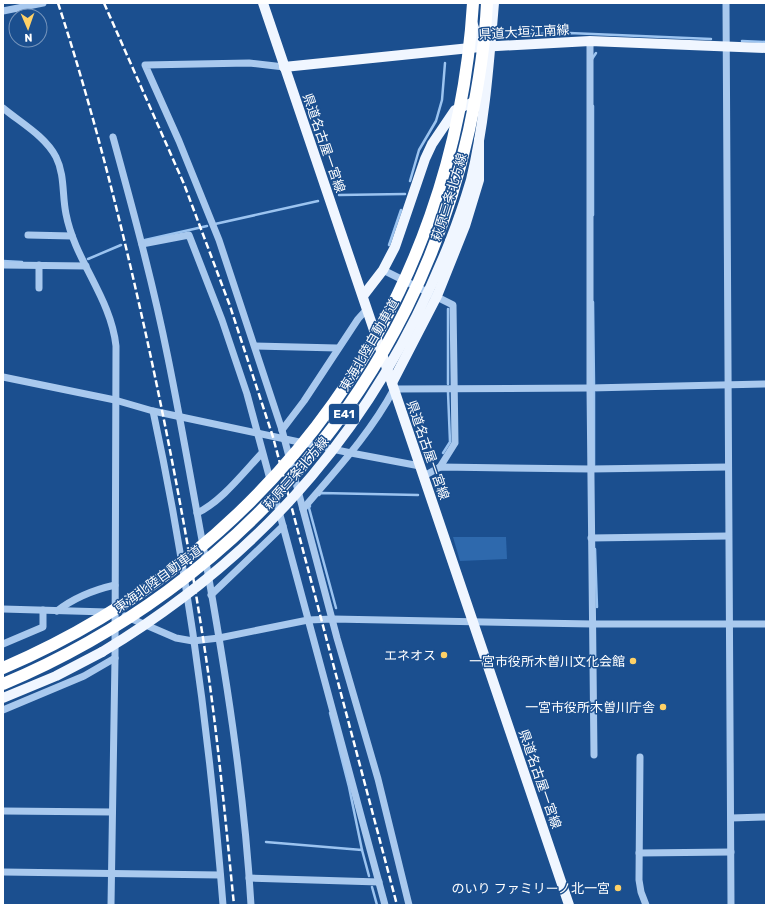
<svg xmlns="http://www.w3.org/2000/svg" width="769" height="908" font-family="Rubik,'Noto Sans JP',sans-serif">
<style>
.green{fill:#2e69ad}
.lines{fill:none;stroke-linecap:round;stroke-linejoin:round}
.stream{stroke:#9cc4f0;stroke-width:2.5}
.minor{stroke:#a9c9ee;stroke-width:7}
.major{stroke:#f0f6ff;stroke-width:10}
.rail{stroke:#fff;stroke-width:2.5;stroke-dasharray:7 3;stroke-linecap:butt}
.major-bridge{stroke:#f0f6ff;stroke-width:10}
.highway-bridge{stroke:#fff;stroke-width:12}
.poi-dot{fill:#ffd166;stroke:#1b4f8f;stroke-width:1.5}
.labels{text-anchor:middle;dominant-baseline:central;stroke-width:3;stroke-linejoin:round;paint-order:stroke}
.shield{fill:#1b4f8f;stroke:#bbcadd;stroke-width:1}
.shield-label{font-size:12px;font-weight:bold;fill:#fff}
.street-label{font-size:13px;fill:#fff;stroke:#1b4f8f}
.poi-label{font-size:13px;fill:#fff;stroke:#1b4f8f;text-anchor:end}
</style>
<rect width="100%" height="100%" fill="#1b4f8f"/>
<polygon class="green" points="453,537 506,537 507,559 460,561"/>
<g class="lines">
<g class="stream">
<polyline points="508,35 569,33 711,39"/>
<polyline points="742,41 766,42"/>
<polyline points="592,59 596,53"/>
<polyline points="593,106 593,215"/>
<polyline points="410,181 419,150 436,121 442,100 445,63"/>
<polyline points="339,195 405,194"/>
<polyline points="215,224 318,201"/>
<polyline points="145,240 207,226"/>
<polyline points="389,245 401,210"/>
<polyline points="88,259 121,245"/>
<polyline points="3,261 22,262"/>
<polyline points="593,302 594,384"/>
<polyline points="448,384 448,309"/>
<polyline points="594,392 594,465"/>
<polyline points="443,453 450,442 448,392"/>
<polyline points="319,495 321,493 418,495"/>
<polyline points="310,506 309,508 336,608"/>
<polyline points="595,549 597,607"/>
<polyline points="266,842 362,850 349,787 330,713"/>
<polyline points="362,850 369,876"/>
<polyline points="372,887 377,905"/>
</g>
<g class="minor">
<polyline points="726,3 731,905"/>
<polyline points="3,11 43,3"/>
<polyline points="590,41 590,388 594,755"/>
<polyline points="284,67 249,63 145,65 179,141 219,240 282,430 337,638 378,779 409,905"/>
<path d="M3,108C21,123 45,136 56,157C65,175 62,195 66,214C75,261 111,298 116,346L115,658L111,905"/>
<path d="M113,137C133,210 153,283 168,358C181,422 192,486 204,551C225,668 244,786 251,905"/>
<polyline points="28,235 72,236"/>
<polyline points="142,244 189,235 222,320 247,394 271,483"/>
<polyline points="3,265 86,266"/>
<polyline points="39,265 39,288"/>
<polyline points="383,270 453,305 455,443 440,467"/>
<polyline points="255,346 337,348"/>
<polyline points="3,377 115,400 153,411 351,453 420,466"/>
<path d="M153,411C188,573 210,739 223,905"/>
<polyline points="282,430 304,401 358,319 367,309"/>
<polyline points="424,476 440,467 591,469 728,467"/>
<polyline points="274,493 283,526"/>
<path d="M303,509C336,470 370,434 394,389L590,388L766,384"/>
<path d="M197,513C220,503 244,472 262,453"/>
<polyline points="591,538 728,536"/>
<polyline points="211,595 283,526 385,905"/>
<polyline points="3,609 107,612"/>
<path d="M57,611C75,597 93,590 115,585"/>
<polyline points="125,616 176,638 193,641 219,638 308,620 333,619 592,624 766,624"/>
<polyline points="3,644 43,627 43,610"/>
<polyline points="3,710 84,676 115,658"/>
<polyline points="640,757 639,880 641,892 646,905"/>
<polyline points="3,811 112,812"/>
<polyline points="731,818 766,817"/>
<polyline points="639,853 731,852"/>
<polyline points="3,872 220,875"/>
<polyline points="249,878 379,882"/>
</g>
<g class="major">
<polyline points="263,3 569,905"/>
<polyline points="471,19 482,52"/>
<polyline points="284,67 480,47 590,41 766,48"/>
<path d="M450,241C458,221 465,200 471,180C485,122 489,62 494,3"/>
<polyline points="363,296 383,270 395,247 425,159 432,144 455,110 485,97"/>
<polyline points="392,383 437,296 465,226 479,180 479,140"/>
<polyline points="3,698 56,676 102,652"/>
</g>
<g class="rail">
<path d="M58,3C83,79 104,157 123,235C155,368 182,503 203,638C217,727 225,816 234,905"/>
<polyline points="104,3 184,184 230,306 273,437 397,905"/>
</g>
<path class="major-bridge" d="M102,652C268,552 379,420 450,241"/>
<g class="highway-bridge">
<path d="M3,668C276,551 455,300 473,3"/>
<path d="M3,684C239,585 414,381 469,130C478,88 485,46 487,3"/>
</g>
</g>
<g class="poi-dot">
<circle cx="444" cy="655" r="4"/>
<circle cx="633" cy="661" r="4"/>
<circle cx="663" cy="707" r="4"/>
<circle cx="618" cy="888" r="4"/>
</g>
<g class="labels">
<rect class="shield" x="329" y="404" width="30" height="20" rx="3"/>
<g class="shield-label">
<text x="344" y="414">E41</text>
</g>
<g class="street-label">
<text transform="translate(524 32) rotate(-3)">県道大垣江南線</text>
<text transform="translate(324 143) rotate(71)">県道名古屋一宮線</text>
<text transform="translate(449 197) rotate(-73)">萩原三条北方線</text>
<text transform="translate(369 345) rotate(-60)">東海北陸自動車道</text>
<text transform="translate(428 450) rotate(71)">県道名古屋一宮線</text>
<text transform="translate(296 473) rotate(-49)">萩原三条北方線</text>
<text transform="translate(158 579) rotate(-36)">東海北陸自動車道</text>
<text transform="translate(540 779) rotate(71)">県道名古屋一宮線</text>
</g>
<g class="poi-label">
<text x="436" y="655">エネオス</text>
<text x="625" y="661">一宮市役所木曽川文化会館</text>
<text x="655" y="707">一宮市役所木曽川庁舎</text>
<text x="610" y="888">のいり ファミリーノ北一宮</text>
</g>
</g>
<rect width="769" height="908" fill="none" stroke="#ffffff" stroke-width="8"/>
<g transform="translate(28 28) rotate(178)"><circle r="19" fill="#1b4f8f" stroke="#7695bc"/>
<path d="M0-3L7 15L0 10L-7 15Z" fill="#ffd166"/>
<text y="-6" font-size="11" font-weight="bold" text-anchor="middle" fill="#ffffff">N</text>
</g>
</svg>
